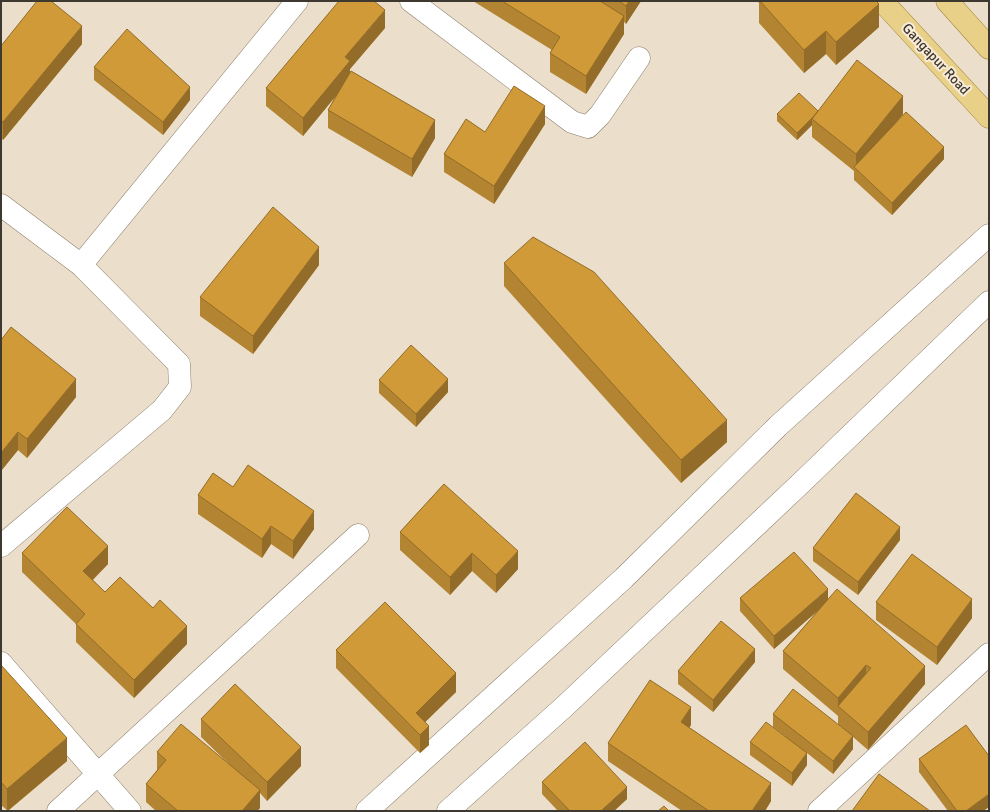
<svg xmlns="http://www.w3.org/2000/svg" width="990" height="812" font-family="Signika,sans-serif">
<style>
.lines{fill:none;stroke-linecap:round;stroke-linejoin:round}
.minor-casing{stroke:#8a7e6c;stroke-width:23}
.tertiary-casing{stroke:#8a7e6c;stroke-width:23}
.primary-casing{stroke:#a28635;stroke-width:23}
.minor{stroke:#fff;stroke-width:22}
.tertiary{stroke:#fff;stroke-width:22}
.primary{stroke:#e8d088;stroke-width:22}
.wall{fill:#b38431}
.shaded-wall{fill:#926c28}
.building{fill:#d09a39;stroke:#926c28}
.labels{text-anchor:middle;dominant-baseline:central;stroke-width:4;stroke-linejoin:round;paint-order:stroke}
.street-label{font-size:14px;fill:#3d3830;stroke:#f8ebd7}
</style>
<rect width="100%" height="100%" fill="#ebdeca"/>
<g class="lines">
<defs>
<g id="minor">
<polyline points="411,1 572,122 588,127 600,115 639,58"/>
<polyline points="1,205 81,265 179,364 180,387 162,410 1,546"/>
<polyline points="81,265 297,1"/>
<polyline points="1,663 130,811"/>
<polyline points="58,811 358,535"/>
<polyline points="819,811 989,654"/>
</g>
<g id="tertiary">
<polyline points="367,811 624,578 778,426 989,235"/>
<polyline points="448,811 565,706 801,483 989,302"/>
</g>
<g id="primary">
<polyline points="882,1 989,117"/>
<polyline points="947,1 989,48"/>
</g>
</defs>
<use href="#minor" class="minor-casing"/>
<use href="#tertiary" class="tertiary-casing"/>
<use href="#primary" class="primary-casing"/>
<use href="#minor" class="minor"/>
<use href="#tertiary" class="tertiary"/>
<use href="#primary" class="primary"/>
</g>
<g class="wall">
<polygon points="473,1 641,1 626,24 624,22 624,34 586,94 550,72 550,53 552,50"/>
<polygon points="757,1 876,1 879,27 836,65 826,54 804,73 759,23 759,3"/>
<polygon points="385,28 350,69 350,72 435,138 412,177 328,128 328,110 336,95 303,136 266,106 266,88"/>
<polygon points="82,44 3,140 1,138 1,46"/>
<polygon points="94,67 190,100 163,135 94,80"/>
<polygon points="818,111 903,114 895,124 944,159 892,215 854,180 854,171 812,137 812,125 797,140 777,121 777,114"/>
<polygon points="545,124 494,204 444,172 444,154 485,132"/>
<polygon points="504,263 727,442 681,483 504,286"/>
<polygon points="319,265 253,354 200,316 200,297"/>
<polygon points="1,340 76,397 27,458 18,450 1,471"/>
<polygon points="379,380 448,392 416,427 379,393"/>
<polygon points="444,484 518,569 496,593 472,571 450,595 400,550 400,532"/>
<polygon points="233,487 314,529 293,559 271,544 262,558 198,514 198,495"/>
<polygon points="900,540 858,595 813,561 813,548"/>
<polygon points="22,553 108,564 93,580 105,592 187,644 134,698 76,642 76,624 22,572"/>
<polygon points="740,598 828,600 925,684 868,750 853,737 853,749 833,774 807,753 807,765 792,786 750,755 750,742 785,736 773,727 773,714 847,732 838,724 838,716 783,669 783,651 821,607 774,649 740,611"/>
<polygon points="876,602 972,618 937,665 876,620"/>
<polygon points="336,650 456,692 425,722 429,745 420,753 336,668"/>
<polygon points="755,662 713,712 678,684 678,671"/>
<polygon points="1,665 67,761 8,811 1,805"/>
<polygon points="201,719 301,766 267,801 260,793 260,808 257,811 156,811 146,802 146,784 157,770 157,752 231,766 201,737"/>
<polygon points="691,725 689,727 771,801 765,811 682,811 608,761 608,743"/>
<polygon points="919,759 989,807 983,811 948,811 919,772"/>
<polygon points="542,782 627,799 614,811 558,811 542,794"/>
</g>
<g class="shaded-wall">
<polygon points="629,1 641,1 626,24 626,6"/>
<polygon points="879,4 879,27 836,65 836,42"/>
<polygon points="385,10 385,28 350,69 350,79 303,136 303,118 345,57"/>
<polygon points="624,16 624,34 586,94 586,76"/>
<polygon points="82,26 82,44 3,140 3,122"/>
<polygon points="826,31 826,54 804,73 804,50"/>
<polygon points="190,87 190,100 163,135 163,122"/>
<polygon points="903,96 903,114 858,171 856,169 856,154"/>
<polygon points="545,106 545,124 494,204 494,186"/>
<polygon points="819,112 812,119 812,125 797,140 797,133"/>
<polygon points="435,120 435,138 412,177 412,159"/>
<polygon points="944,147 944,159 892,215 892,203"/>
<polygon points="319,247 319,265 253,354 253,336"/>
<polygon points="76,379 76,397 27,458 27,439"/>
<polygon points="448,379 448,392 416,427 416,414"/>
<polygon points="727,420 727,442 681,483 681,460"/>
<polygon points="18,432 18,450 1,471 1,453"/>
<polygon points="314,511 314,529 293,559 293,541"/>
<polygon points="271,526 271,544 262,558 262,539"/>
<polygon points="900,527 900,540 858,595 858,582"/>
<polygon points="108,546 108,564 83,589 83,571"/>
<polygon points="518,551 518,569 496,593 496,575"/>
<polygon points="472,553 472,571 450,595 450,577"/>
<polygon points="828,589 828,602 774,649 774,636"/>
<polygon points="972,599 972,618 937,665 937,647"/>
<polygon points="187,626 187,644 134,698 134,680"/>
<polygon points="755,649 755,662 713,712 713,700"/>
<polygon points="866,665 866,683 838,706 838,698"/>
<polygon points="925,666 925,684 868,750 868,732"/>
<polygon points="456,673 456,692 416,731 416,713"/>
<polygon points="691,707 691,725 681,740 681,722"/>
<polygon points="429,726 429,745 420,753 420,735"/>
<polygon points="853,736 853,749 833,774 833,761"/>
<polygon points="67,738 67,761 7,811 7,789"/>
<polygon points="301,747 301,766 267,801 267,782"/>
<polygon points="807,753 807,765 792,786 792,773"/>
<polygon points="771,783 771,801 765,811 752,811"/>
<polygon points="627,787 627,799 614,811 601,811"/>
<polygon points="260,790 260,808 257,811 242,811"/>
<polygon points="989,794 989,807 983,811 966,811"/>
</g>
<g class="building">
<polygon points="37,1 51,1 82,26 3,122 1,120 1,46"/>
<polygon points="339,1 374,1 385,10 345,57 350,61 303,118 266,88"/>
<polygon points="502,1 600,1 624,16 586,76 550,53 560,37"/>
<polygon points="619,1 629,1 626,6"/>
<polygon points="760,1 876,1 879,4 836,42 826,31 804,50"/>
<polygon points="127,29 190,87 163,122 94,67"/>
<polygon points="857,60 903,96 856,154 812,119"/>
<polygon points="351,71 435,120 412,159 328,110"/>
<polygon points="514,86 545,106 494,186 444,154 466,119 485,132"/>
<polygon points="799,93 818,111 812,118 797,133 777,114"/>
<polygon points="906,112 944,147 892,203 854,167"/>
<polygon points="273,207 319,247 253,336 200,297"/>
<polygon points="533,237 594,272 727,420 681,460 504,263"/>
<polygon points="11,327 76,379 27,439 18,432 1,453 1,340"/>
<polygon points="411,345 448,379 416,414 379,380"/>
<polygon points="248,465 314,511 293,541 271,526 262,539 198,495 213,473 233,487"/>
<polygon points="444,484 518,551 496,575 472,553 450,577 400,532"/>
<polygon points="856,493 900,527 858,582 813,548"/>
<polygon points="67,507 108,546 83,571 105,592 120,577 153,608 160,600 187,626 134,680 76,624 85,614 22,553"/>
<polygon points="794,552 828,589 774,636 740,598"/>
<polygon points="912,554 972,599 937,647 876,602"/>
<polygon points="837,589 925,666 868,732 838,706 871,668 866,665 838,698 783,651"/>
<polygon points="385,602 456,673 416,713 429,726 420,735 336,650"/>
<polygon points="721,621 755,649 713,700 678,671"/>
<polygon points="1,665 67,738 7,789 1,782"/>
<polygon points="650,680 691,707 681,722 771,783 752,811 709,811 608,743"/>
<polygon points="235,684 301,747 267,782 201,719"/>
<polygon points="793,689 853,736 833,761 773,714"/>
<polygon points="766,722 807,753 792,773 750,742"/>
<polygon points="181,724 260,790 242,811 178,811 146,784 166,760 157,752"/>
<polygon points="966,725 989,756 989,794 966,811 957,811 919,759"/>
<polygon points="585,742 627,787 601,811 570,811 542,782"/>
<polygon points="879,774 930,811 852,811"/>
<polygon points="664,806 669,811 658,811"/>
</g>
<g class="labels">
<g class="street-label">
<text transform="translate(936 59) rotate(47)">Gangapur Road</text>
</g>
</g>
<rect width="990" height="812" fill="none" stroke="#3d3830" stroke-width="4"/>
</svg>
